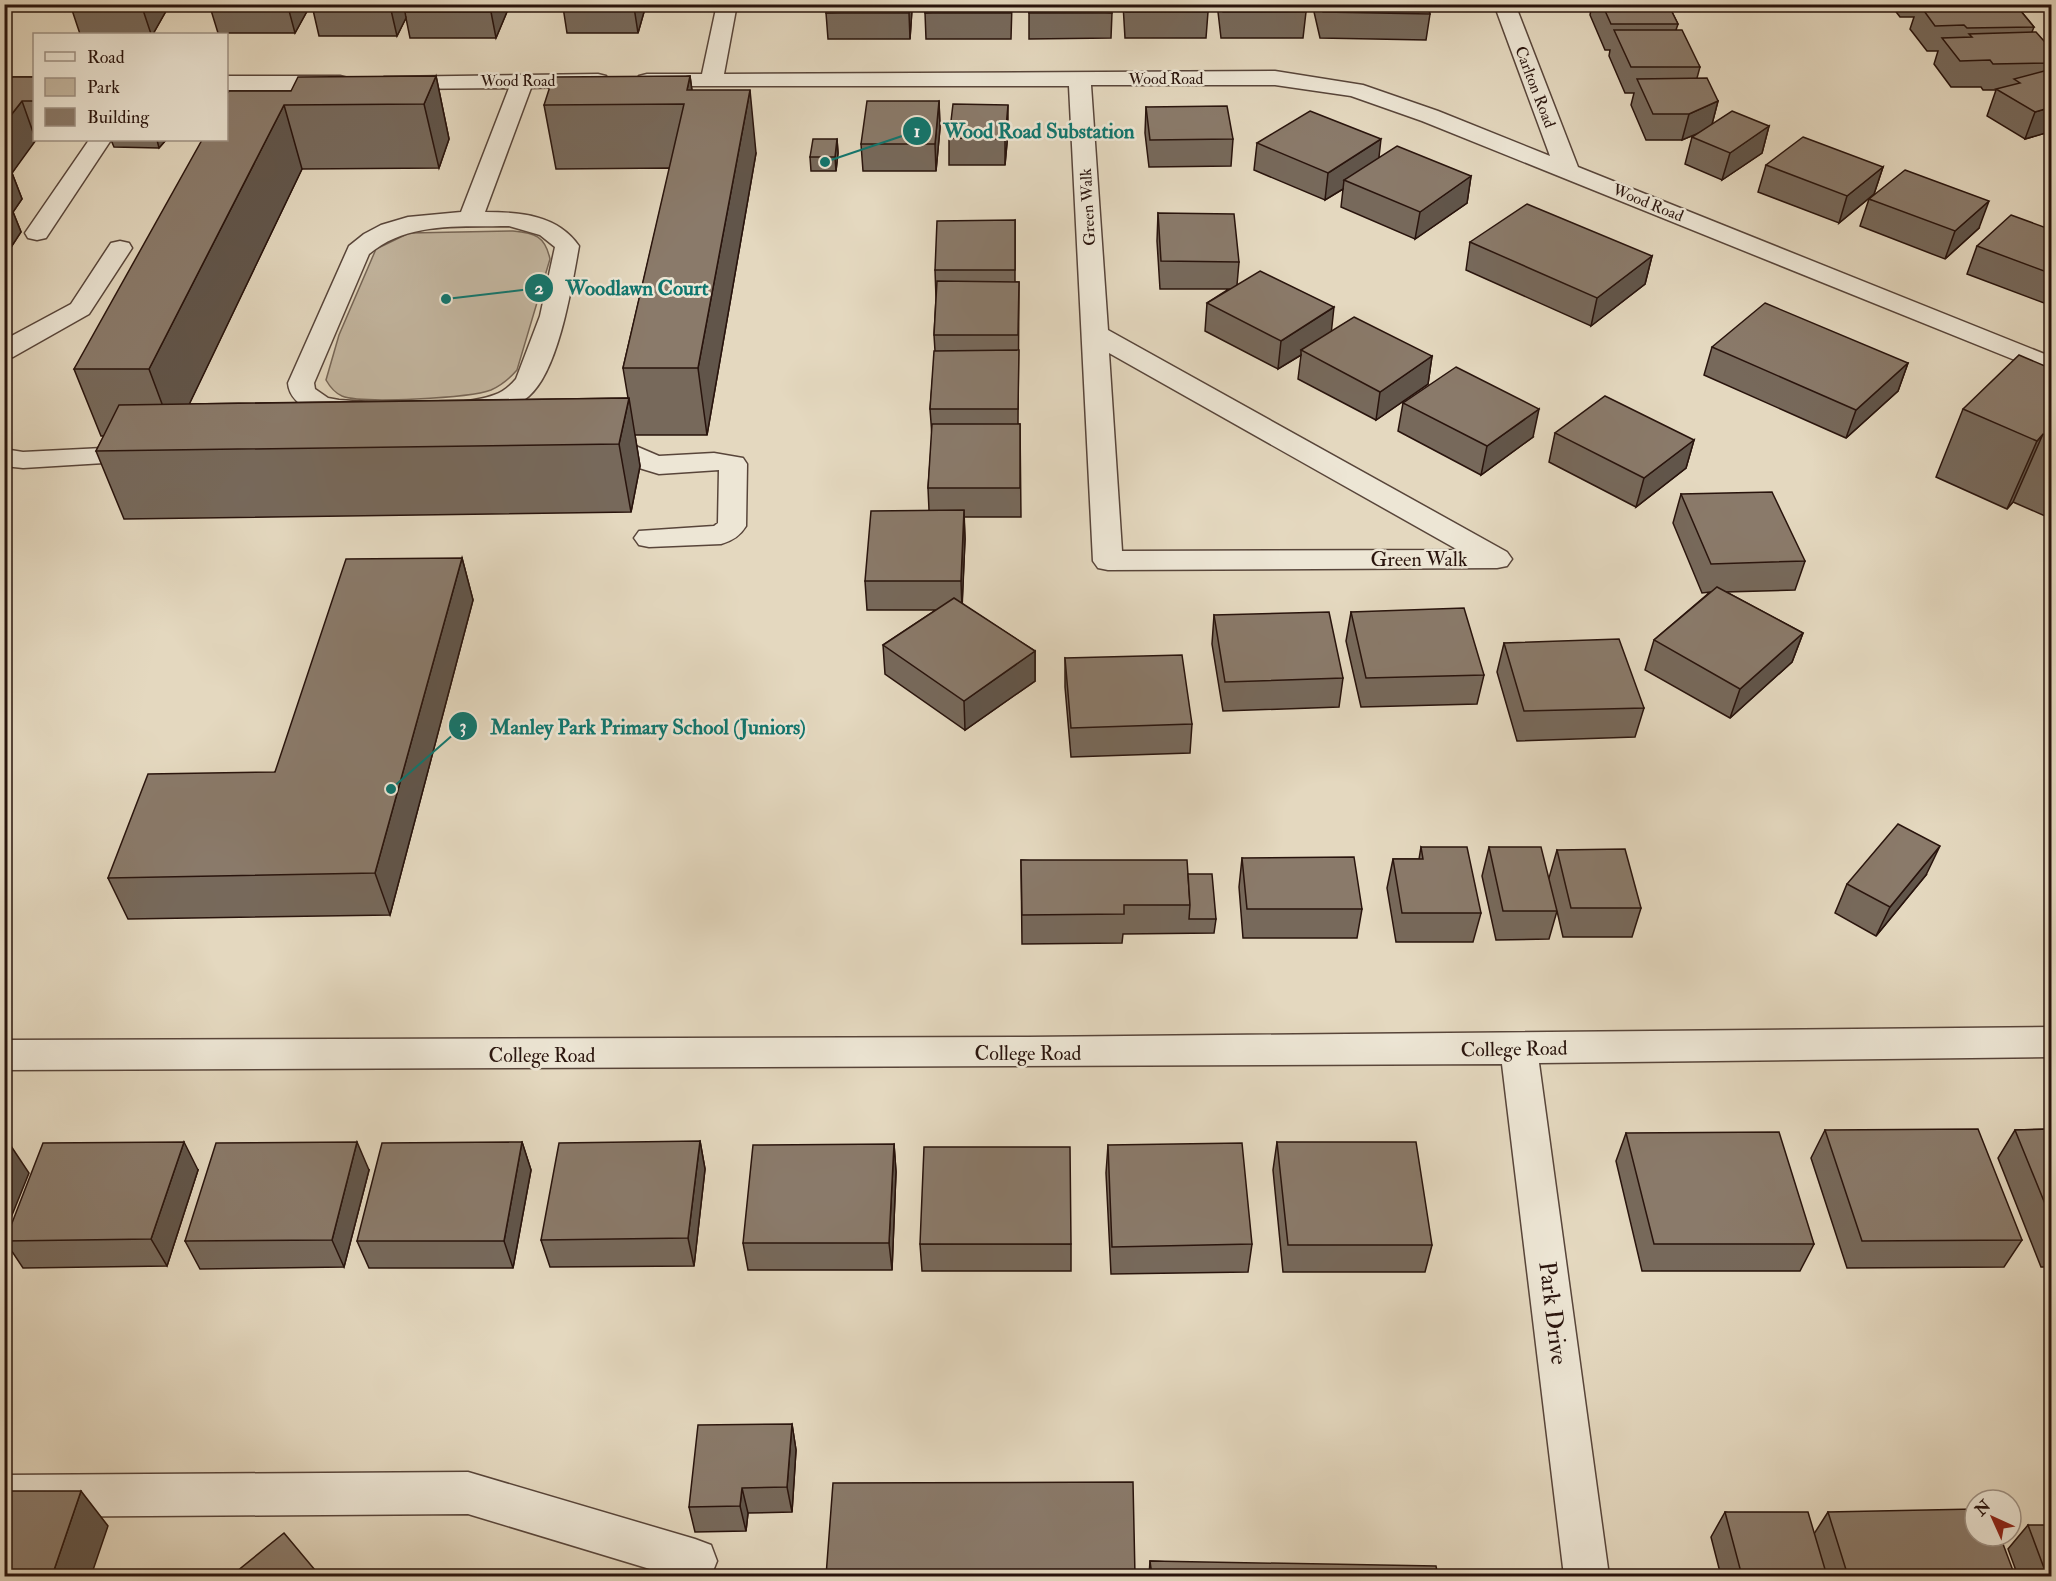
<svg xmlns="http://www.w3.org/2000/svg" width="2056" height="1581" font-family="'IM FELL Double Pica',serif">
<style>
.green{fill:#c4b7a1;stroke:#766657;stroke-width:1.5}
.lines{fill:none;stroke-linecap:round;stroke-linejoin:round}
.minor-casing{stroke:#58453a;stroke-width:3}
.minor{fill:#ede6d5;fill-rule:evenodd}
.wall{fill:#77695b;stroke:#29140d;stroke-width:1.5}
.shaded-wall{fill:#61554a;stroke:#29140d;stroke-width:1.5}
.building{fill:#8a7a6a;stroke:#29140d;stroke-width:1.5}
.labels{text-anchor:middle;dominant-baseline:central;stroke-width:5;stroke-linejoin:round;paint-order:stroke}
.far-street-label{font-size:16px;fill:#29140d;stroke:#ede6d5}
.street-label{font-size:20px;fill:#29140d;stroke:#ede6d5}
.near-street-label{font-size:24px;fill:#29140d;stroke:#ede6d5}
.leader{fill:none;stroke:#0f766e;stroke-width:2}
.callout-dot{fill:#0f766e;stroke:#ede6d5;stroke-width:2}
.mark-label{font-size:18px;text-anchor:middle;font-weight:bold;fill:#fff}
.callout-label{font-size:21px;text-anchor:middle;font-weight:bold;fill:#0f766e;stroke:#ede6d5;stroke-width:5;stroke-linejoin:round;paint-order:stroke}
</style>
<rect width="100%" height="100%" fill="#e4d8bf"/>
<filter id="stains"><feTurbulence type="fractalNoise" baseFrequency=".00333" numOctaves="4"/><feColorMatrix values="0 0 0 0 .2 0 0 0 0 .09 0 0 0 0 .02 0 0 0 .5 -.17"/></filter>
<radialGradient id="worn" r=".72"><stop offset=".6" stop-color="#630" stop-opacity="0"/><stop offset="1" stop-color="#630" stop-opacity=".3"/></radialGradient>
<path class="green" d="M513,231C535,233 545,236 550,259L517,370C510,378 502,385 491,390C470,398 362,404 342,396C335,393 330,387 326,380L339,335L376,249L409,233Z"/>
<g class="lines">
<defs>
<g id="minor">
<path d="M717,4H737L724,74L1275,71L1363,85L1438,111L1550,156L1494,4H1515L1578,167L2052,357V375L1422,121L1351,96L1275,85H1091L1108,330L1507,552L1512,559L1507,566L1497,568L1108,570L1098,568L1093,561L1069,86H639L636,81L639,76L647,74H702ZM1109,353L1458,550L1122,551Z"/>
<path d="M598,74L606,76L609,81L606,86L531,88L485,212C520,212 558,215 579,246C572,285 559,370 529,396C498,424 353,425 314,411C301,407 289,397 288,383L349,246L364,234L381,225L408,217L461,212L509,88L392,89L384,87L381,82L384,77ZM509,226L540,235L555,247L540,316L516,379C510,386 503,392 494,395C459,408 377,403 339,400L328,398L315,389L314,383L369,254C408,221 461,227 509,226Z"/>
<polygon points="226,76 340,76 348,78 351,83 348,88 340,90 226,90"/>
<polygon points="89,140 111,140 46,238 37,240 28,238 25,233"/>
<polygon points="120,241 129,243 132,248 89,314 13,357 4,359 4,340 71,304 111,243"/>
<path d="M598,430L659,456L714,453L743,458L747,464L746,526C740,536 732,541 721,544L649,547L639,545L634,538L639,531L714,526L718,523L719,470L659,474L626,464L588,444L584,438L588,432Z"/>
<polygon points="143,446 153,448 157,454 153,460 23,468 4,466 4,449 23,452"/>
<polygon points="2052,1027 2052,1057 1539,1063 1609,1576 1564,1576 1502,1064 4,1070 4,1040 1028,1037"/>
<polygon points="468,1472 695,1539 711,1545 717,1561 711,1576 673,1576 468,1514 4,1517 4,1475"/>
</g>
</defs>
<use href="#minor" class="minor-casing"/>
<use href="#minor" class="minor"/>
</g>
<g class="wall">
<polygon points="70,4 170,4 153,34 80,34"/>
<polygon points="311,4 295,33 218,33 210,7"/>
<polygon points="315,4 508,4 509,7 496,38 410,38 406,18 397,36 319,36 313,10"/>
<polygon points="564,4 645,4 645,6 643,6 644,12 638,33 567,33 563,7"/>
<polygon points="1012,4 1011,39 926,39 925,13"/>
<polygon points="1029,4 1112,13 1111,38 1029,39"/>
<polygon points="1123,4 1207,4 1208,12 1206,38 1125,38"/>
<polygon points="1218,4 1304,4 1306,12 1303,38 1221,38 1218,12"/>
<polygon points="1315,4 1427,4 1430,14 1426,40 1320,38 1314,12"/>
<polygon points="1592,4 1668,4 1678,24 1676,30 1700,67 1697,78 1718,101 1712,124 1769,126 1762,153 1722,180 1685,164 1692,137 1698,133 1682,140 1646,140 1631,105 1634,93 1625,93 1609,56 1610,50 1605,50 1590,15"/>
<polygon points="1890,4 2015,4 2034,27 2032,32 2052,50 2052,134 2049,132 2025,139 1987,116 1996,90 1983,90 1981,87 1951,87 1934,64 1938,51 1927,51 1910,29 1914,17 1900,17"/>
<polygon points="912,9 910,39 828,39 826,13"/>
<polygon points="436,76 449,139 439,168 302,169 189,404 628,398 623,368 670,168 556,169 544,105 690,76 692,90 756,153 707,435 635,435 640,466 631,512 124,519 96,451 104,436 101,436 74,369 291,91"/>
<polygon points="4,77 34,77 34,140 12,173 22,199 13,212 21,232 4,258"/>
<polygon points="939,101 940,128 936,171 863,171 861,144"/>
<polygon points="1146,107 1233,139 1231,166 1149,167 1145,133"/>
<polygon points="1008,132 1005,165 949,165 949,138"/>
<polygon points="837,139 838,153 836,171 811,171 810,157"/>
<polygon points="111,140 166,140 159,148 114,147"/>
<polygon points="1257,143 1379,157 1471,176 1467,203 1415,239 1341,207 1343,189 1325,200 1254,170"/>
<polygon points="1766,165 1883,167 1874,194 1839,223 1758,192"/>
<polygon points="1869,199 1979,228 1945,259 1860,226"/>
<polygon points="1158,213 1239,262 1237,285 1331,332 1432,356 1428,384 1376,420 1298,379 1301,355 1278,369 1205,331 1207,303 1229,289 1160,289 1157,241"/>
<polygon points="1015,220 1015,282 1019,282 1018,424 1020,424 1021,517 964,517 965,539 962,604 1035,651 1035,681 965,730 885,674 883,645 936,610 867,610 865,581 929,510 928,488 932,436 930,409 935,351 934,335 936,298 935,270"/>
<polygon points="2052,230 2052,306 1967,274 1977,246"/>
<polygon points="1470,242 1652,256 1645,284 1591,326 1466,270"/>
<polygon points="1712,347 1908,363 1898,391 1846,438 1704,375"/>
<polygon points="2052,369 2052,519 2013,502 2007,509 1936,477 1963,409"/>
<polygon points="1403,403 1533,437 1481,475 1398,431"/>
<polygon points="1555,433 1694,440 1686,468 1636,507 1549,462"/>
<polygon points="1681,494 1805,561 1795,590 1726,592 1803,633 1792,662 1730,718 1645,670 1654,640 1710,592 1702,593 1673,523"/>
<polygon points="462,558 473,600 390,915 128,919 108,878 275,772"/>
<polygon points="1351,612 1484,675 1477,704 1361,707 1346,641"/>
<polygon points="1214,615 1343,678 1339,707 1223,711 1212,644"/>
<polygon points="1504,643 1644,708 1635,737 1517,741 1497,672"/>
<polygon points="1065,658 1192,724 1190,753 1071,757 1065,687"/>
<polygon points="1421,847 1481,913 1473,942 1396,942 1387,888 1393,859 1419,859"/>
<polygon points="1489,847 1549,878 1557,850 1641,908 1632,937 1563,937 1557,911 1549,939 1496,940 1482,876"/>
<polygon points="1242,858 1362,909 1357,938 1243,938 1239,887"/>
<polygon points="1021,860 1188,874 1216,919 1214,933 1123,934 1122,943 1022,944"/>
<polygon points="1926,875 1876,936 1835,913 1847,884"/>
<polygon points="2052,1129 2052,1267 2041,1267 1998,1158 2015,1130"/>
<polygon points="1825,1130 2022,1240 2004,1267 1847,1268 1811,1158"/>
<polygon points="1626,1133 1814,1244 1800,1271 1642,1271 1616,1161"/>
<polygon points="700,1141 705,1169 694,1266 550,1267 541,1240"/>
<polygon points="522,1142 531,1170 513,1268 369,1268 357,1241"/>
<polygon points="1277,1142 1432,1245 1425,1272 1283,1272 1273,1170"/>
<polygon points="894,1144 896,1172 892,1270 748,1270 743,1243"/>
<polygon points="1108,1145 1252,1244 1248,1272 1111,1274 1106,1173"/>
<polygon points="198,1170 167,1266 23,1268 5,1241"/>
<polygon points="369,1170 344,1267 200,1269 185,1241"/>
<polygon points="920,1244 1071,1244 1071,1271 922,1271"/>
<polygon points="792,1424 796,1450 792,1512 748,1513 746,1531 695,1532 689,1507"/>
<polygon points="1725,1512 1814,1534 1828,1512 2015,1576 1721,1576 1711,1537"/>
<polygon points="2028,1525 2052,1576 2018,1576 2008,1549"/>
<polygon points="1150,1561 1438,1576 1149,1576"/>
</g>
<g class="shaded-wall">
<polygon points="141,4 170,4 153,34 151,34"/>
<polygon points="290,4 311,4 295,33 288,7"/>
<polygon points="394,4 411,4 405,12 406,18 397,36 391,10"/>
<polygon points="494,4 508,4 509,7 496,38 491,12"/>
<polygon points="635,4 642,4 644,12 638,33 634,7"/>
<polygon points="909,4 912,4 912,9 910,39 909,13"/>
<polygon points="436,76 449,139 439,168 424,104"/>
<polygon points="690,76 698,139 687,90"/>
<polygon points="750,90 756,153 707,435 698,368"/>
<polygon points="22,101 34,135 34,140 36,140 12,173 22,199 13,212 21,232 4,258 4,124"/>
<polygon points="939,101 940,128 936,171 935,144"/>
<polygon points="1718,101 1711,128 1682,140 1689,114"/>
<polygon points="284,105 302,169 174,436 149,369"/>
<polygon points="1008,105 1008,132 1005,165 1005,139"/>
<polygon points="2052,107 2052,124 2049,132 2025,139 2035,112"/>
<polygon points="1769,126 1762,153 1722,180 1730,153"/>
<polygon points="837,139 838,153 836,171 835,157"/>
<polygon points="1381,139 1378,166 1344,180 1343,189 1325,200 1328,173"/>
<polygon points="157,140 166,140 159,148"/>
<polygon points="1883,167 1874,194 1839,223 1847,196"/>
<polygon points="1471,176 1467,203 1415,239 1420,212"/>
<polygon points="1989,201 1979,228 1945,259 1955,231"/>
<polygon points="1652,256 1645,284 1591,326 1597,298"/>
<polygon points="1334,307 1331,335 1301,350 1301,355 1278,369 1281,341"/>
<polygon points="1432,356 1428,384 1376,420 1380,392"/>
<polygon points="1908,363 1898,391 1846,438 1856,410"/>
<polygon points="629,398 640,466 631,512 619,444"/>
<polygon points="1539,409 1533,437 1481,475 1487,446"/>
<polygon points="2043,434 2013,502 2007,509 2037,441"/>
<polygon points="1694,440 1686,468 1636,507 1644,478"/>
<polygon points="964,510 965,539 962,610 961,581"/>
<polygon points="462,558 473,600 390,915 375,873"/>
<polygon points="1803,633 1792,662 1730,718 1740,689"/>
<polygon points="1035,651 1035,681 965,730 964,701"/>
<polygon points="1940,846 1926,875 1876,936 1890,907"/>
<polygon points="700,1141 705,1169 694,1266 688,1238"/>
<polygon points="184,1142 198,1170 167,1266 151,1239"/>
<polygon points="357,1142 369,1170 344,1267 332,1240"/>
<polygon points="522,1142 531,1170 513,1268 504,1241"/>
<polygon points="894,1144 896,1172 892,1270 889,1243"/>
<polygon points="11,1146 29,1173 4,1235 4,1162"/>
<polygon points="792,1424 796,1450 792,1512 787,1487"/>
<polygon points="742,1488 748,1513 746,1531 740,1506"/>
<polygon points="81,1491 108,1526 91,1576 52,1576"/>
</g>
<g class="building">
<polygon points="212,4 290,4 288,7 210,7"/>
<polygon points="315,4 394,4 391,10 313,10"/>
<polygon points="408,4 494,4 491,12 405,12"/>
<polygon points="564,4 635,4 634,7 563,7"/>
<polygon points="828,4 909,4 909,13 826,13"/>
<rect x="925" y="4" width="86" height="9"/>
<polygon points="1029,4 1111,4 1112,13 1029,13"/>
<polygon points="1125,4 1207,4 1208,12 1126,12"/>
<polygon points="1222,4 1304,4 1306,12 1223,12"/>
<polygon points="1321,4 1427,4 1430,14 1323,12"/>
<polygon points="1602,4 1668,4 1678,24 1611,24"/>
<polygon points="1919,4 2015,4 2034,27 1967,28 1964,25 1935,26"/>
<polygon points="1614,30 1682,30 1700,67 1631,67"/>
<polygon points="2036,32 2052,50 2052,63 1993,64 1990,60 1960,61 1942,38 1972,37 1969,34"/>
<polygon points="2052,69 2052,107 2035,112 1996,89 2020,83 2014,79"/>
<polygon points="436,76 424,104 284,105 149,369 74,369 202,140 226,140 226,95 229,91 291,91 298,77"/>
<polygon points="690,76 687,90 750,90 698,368 623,368 684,104 544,105 553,77"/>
<polygon points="4,77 34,77 34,101 22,101 4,124"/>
<polygon points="1707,78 1718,101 1689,114 1653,114 1637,79"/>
<polygon points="867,101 939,101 935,144 861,144"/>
<polygon points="953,104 1008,105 1005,139 949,138"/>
<polygon points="1227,106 1233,139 1150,140 1146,107"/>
<polygon points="1310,111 1381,139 1328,173 1257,143"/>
<polygon points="1732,111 1769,126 1730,153 1692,137"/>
<polygon points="1803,137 1883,167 1847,196 1766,165"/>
<polygon points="813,139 837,139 835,157 810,157"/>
<polygon points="1397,146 1471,176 1420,212 1344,180"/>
<polygon points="1905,170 1989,201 1955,231 1869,199"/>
<polygon points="1527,204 1652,256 1597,298 1470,242"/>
<polygon points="1158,213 1234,214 1239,262 1161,261"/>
<polygon points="2011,215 2052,230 2052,274 1977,246"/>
<polygon points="1015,220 1015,270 935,270 937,221"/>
<polygon points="1260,271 1334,307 1281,341 1207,303"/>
<polygon points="937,281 1019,282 1018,335 934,335"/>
<polygon points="1765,303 1908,363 1856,410 1712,347"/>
<polygon points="1354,317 1432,356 1380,392 1301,350"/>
<polygon points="1019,350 1018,409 930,409 934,351"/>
<polygon points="2019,355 2052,369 2052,437 2043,434 2037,441 1963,409"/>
<polygon points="1456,367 1539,409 1487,446 1403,403"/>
<polygon points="1605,396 1694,440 1644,478 1555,433"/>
<polygon points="629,398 619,444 96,451 119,405"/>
<polygon points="932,424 1020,424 1020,488 928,488"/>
<polygon points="1772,492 1805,561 1711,564 1681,494"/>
<polygon points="964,510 961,581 865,581 871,511"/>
<polygon points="462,558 375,873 108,878 148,774 275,772 346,559"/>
<polygon points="1717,587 1803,633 1740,689 1654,640"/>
<polygon points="954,598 1035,651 964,701 883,645"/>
<polygon points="1464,608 1484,675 1366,678 1351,612"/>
<polygon points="1329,612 1343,678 1225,682 1214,615"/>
<polygon points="1619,639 1644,708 1524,711 1504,643"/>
<polygon points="1182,655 1192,724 1071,728 1065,658"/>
<polygon points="1898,824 1940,846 1890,907 1847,884"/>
<polygon points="1421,847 1467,847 1481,913 1402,913 1393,859 1423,859"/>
<polygon points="1489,847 1541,847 1557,911 1503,911"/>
<polygon points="1625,849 1641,908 1571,908 1557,850"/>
<polygon points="1354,857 1362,909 1247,909 1242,858"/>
<polygon points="1021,860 1187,860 1190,905 1124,905 1124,914 1022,915"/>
<polygon points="1188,874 1212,874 1216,919 1189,919 1190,905"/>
<polygon points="1978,1129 2022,1240 1862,1241 1825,1130"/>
<polygon points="2052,1129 2052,1221 2015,1130"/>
<polygon points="1779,1132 1814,1244 1654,1244 1626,1133"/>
<polygon points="700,1141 688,1238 541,1240 559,1143"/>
<polygon points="184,1142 151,1239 5,1241 43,1143"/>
<polygon points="357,1142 332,1240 185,1241 216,1143"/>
<polygon points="522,1142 504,1241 357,1241 382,1143"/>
<polygon points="1277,1142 1416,1142 1432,1245 1288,1245"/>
<polygon points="1242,1143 1252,1244 1112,1247 1108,1145"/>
<polygon points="894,1144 889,1243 743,1243 753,1145"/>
<polygon points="4,1146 11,1146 4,1162"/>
<polygon points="924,1147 1070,1147 1071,1244 920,1244"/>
<polygon points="792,1424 787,1487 742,1488 740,1506 689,1507 698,1425"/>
<polygon points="1133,1482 1135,1576 826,1576 833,1483"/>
<polygon points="4,1491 81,1491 52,1576 4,1576"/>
<polygon points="1975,1509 1975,1536 2000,1536 2015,1576 1848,1576 1828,1512"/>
<polygon points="1725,1512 1808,1512 1827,1576 1742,1576"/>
<polygon points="2028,1525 2052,1525 2052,1576 2047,1576"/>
<polygon points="284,1533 320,1576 231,1576"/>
<polygon points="1150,1561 1436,1566 1438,1576 1152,1576"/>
</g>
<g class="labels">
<g class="far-street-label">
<text x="1166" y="79">Wood Road</text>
<text x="518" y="81">Wood Road</text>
<text transform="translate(1535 87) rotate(69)">Carlton Road</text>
<text transform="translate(1648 203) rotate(22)">Wood Road</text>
<text transform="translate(1088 207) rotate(-93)">Green Walk</text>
</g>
<g class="street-label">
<text x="1419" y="559">Green Walk</text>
<text transform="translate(1514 1049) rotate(-1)">College Road</text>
<text x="1028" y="1053">College Road</text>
<text x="542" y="1055">College Road</text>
</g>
<g class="near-street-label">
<text transform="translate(1553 1313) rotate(83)">Park Drive</text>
</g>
</g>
<path class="leader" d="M825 162L917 131M446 299L539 288M391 789L463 726"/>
<g class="callout-dot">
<circle cx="825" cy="162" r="6"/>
<circle cx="446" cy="299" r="6"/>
<circle cx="391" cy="789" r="6"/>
<circle cx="917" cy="131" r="15"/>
<circle cx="539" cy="288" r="15"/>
<circle cx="463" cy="726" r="15"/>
</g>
<g class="mark-label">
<text x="917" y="137">1</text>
<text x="539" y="294">2</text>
<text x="463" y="732">3</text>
</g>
<g class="callout-label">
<text x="1039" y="138">Wood Road Substation</text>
<text x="637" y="295">Woodlawn Court</text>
<text x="648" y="734">Manley Park Primary School (Juniors)</text>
</g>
<rect width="2056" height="1581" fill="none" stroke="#e4d8bf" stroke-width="24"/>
<rect x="6" y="6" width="2044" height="1569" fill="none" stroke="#29140d" stroke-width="3"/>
<rect x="12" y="12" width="2032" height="1557" fill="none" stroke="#29140d" stroke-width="1.5"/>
<rect x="33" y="33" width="195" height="108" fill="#ede6d5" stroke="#9f9285" stroke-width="1.5"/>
<rect x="45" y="52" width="30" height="9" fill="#ede6d5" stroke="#9f9285" stroke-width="1.5"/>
<text x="87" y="63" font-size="18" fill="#29140d">Road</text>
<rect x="45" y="78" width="30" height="18" fill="#c4b7a1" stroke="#9f9285" stroke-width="1.5"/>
<text x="87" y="93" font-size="18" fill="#29140d">Park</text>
<rect x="45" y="108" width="30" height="18" fill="#8a7a6a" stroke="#9f9285" stroke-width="1.5"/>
<text x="87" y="123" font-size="18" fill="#29140d">Building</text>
<g transform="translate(1993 1518) rotate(315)"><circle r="28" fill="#ede6d5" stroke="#9f9285" stroke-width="1.5"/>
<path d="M0-4.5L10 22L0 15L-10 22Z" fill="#8f2418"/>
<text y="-9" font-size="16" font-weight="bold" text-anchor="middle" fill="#29140d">N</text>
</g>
<rect width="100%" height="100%" filter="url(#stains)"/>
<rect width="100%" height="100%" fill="url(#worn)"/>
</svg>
